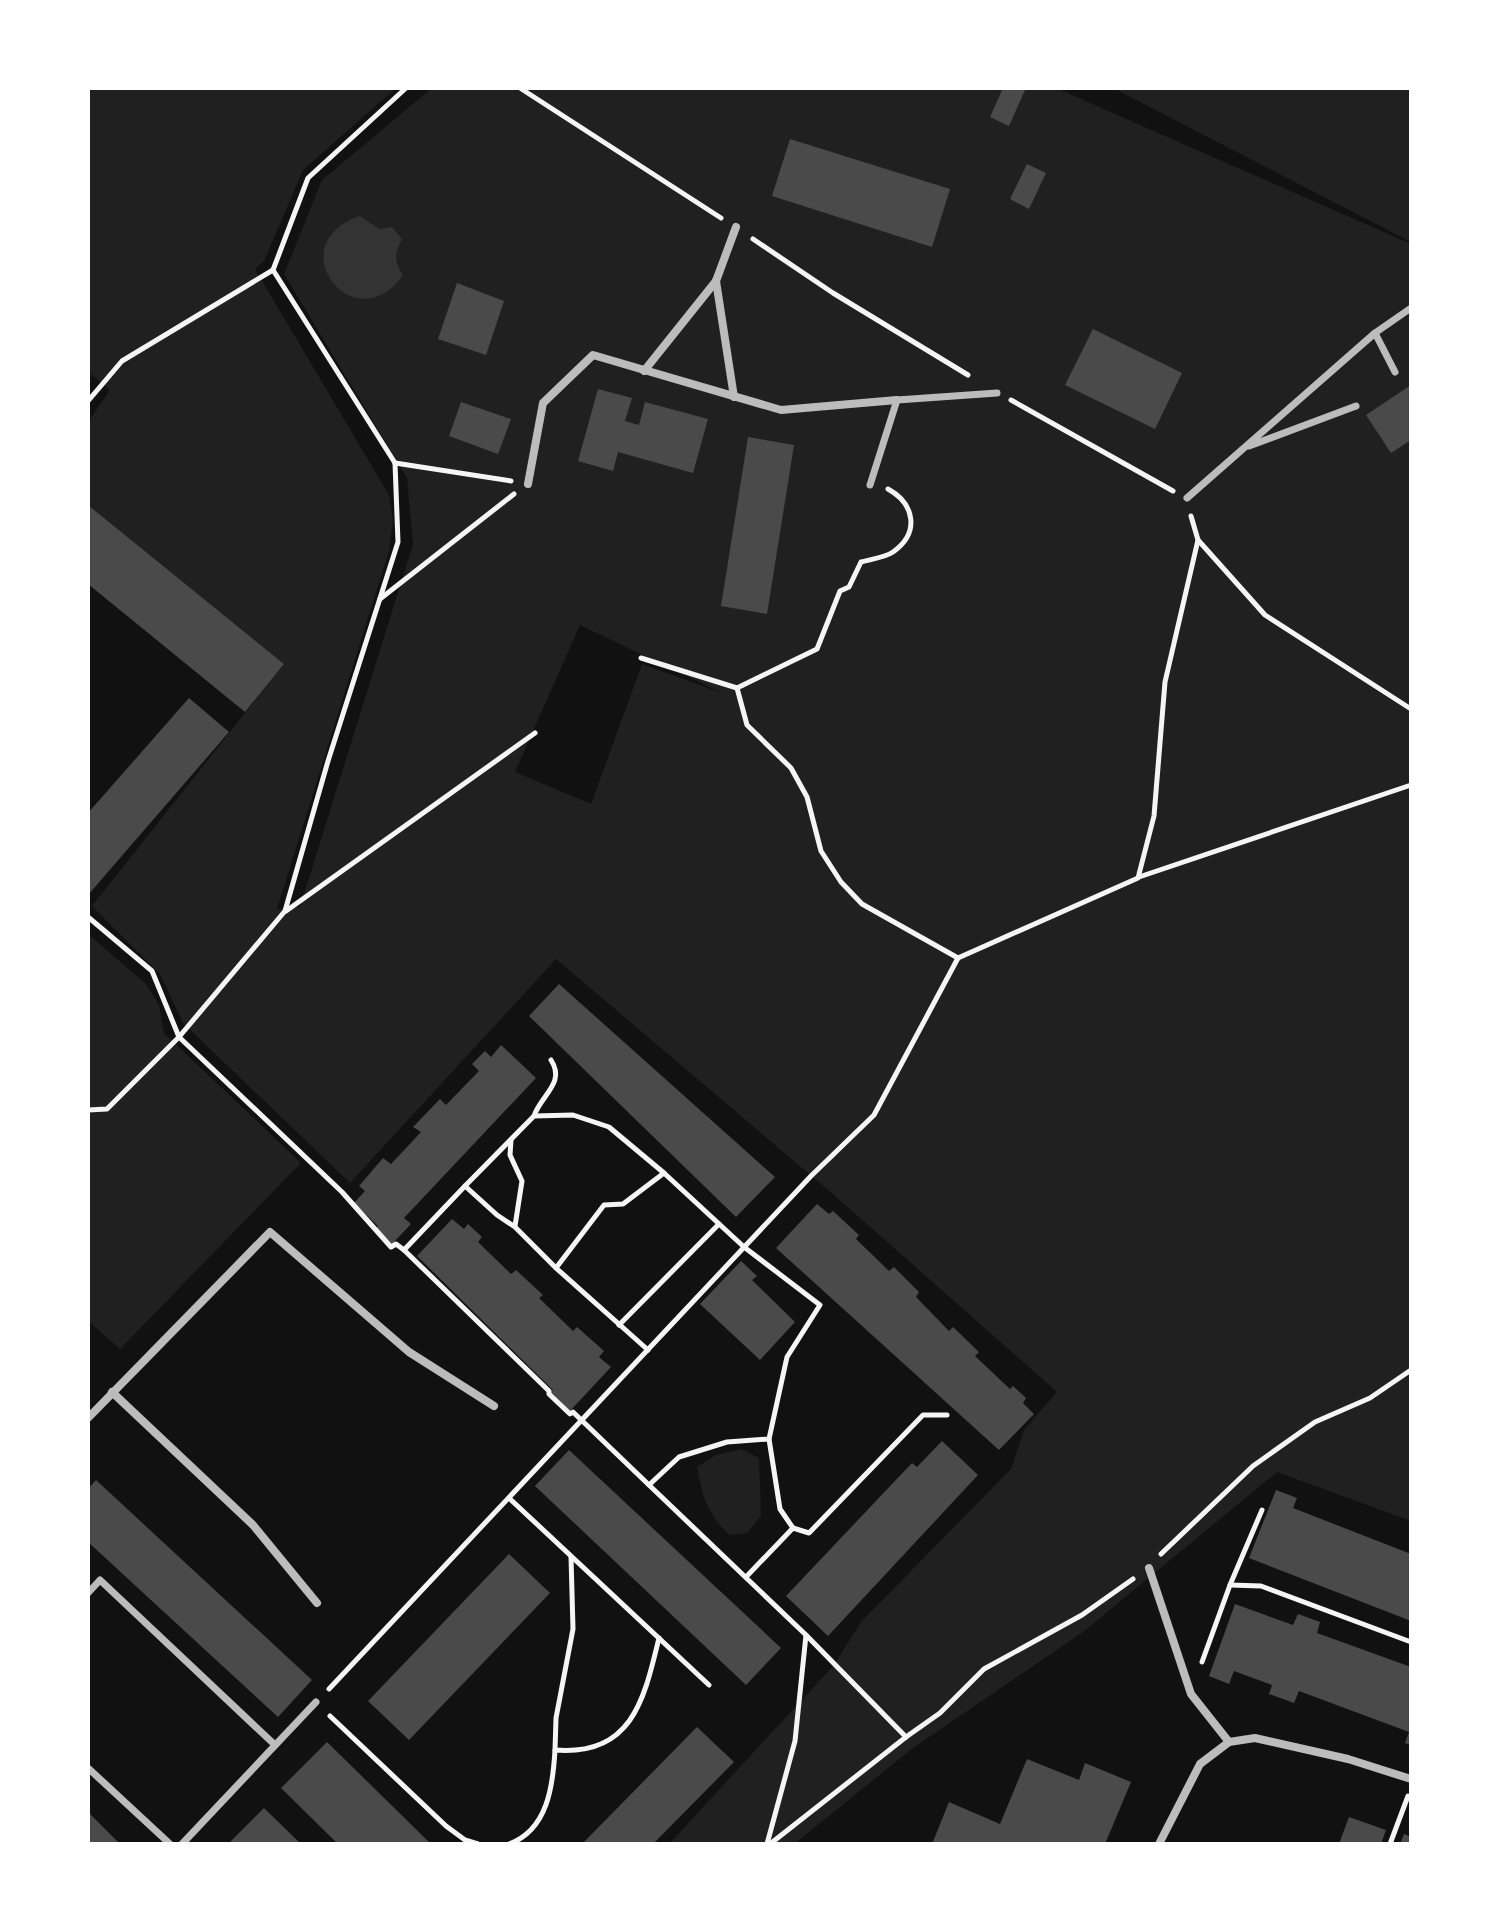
<svg xmlns="http://www.w3.org/2000/svg" width="1499" height="1932" font-family="Jost,sans-serif">
<style>
.green{fill:#202020;fill-rule:evenodd}
.water{fill:#333}
.building{fill:#4a4a4a}
.lines{fill:none;stroke-linecap:round;stroke-linejoin:round}
.path{stroke:#f5f5f5;stroke-width:5}
.pedestrian{stroke:#bcbcbc;stroke-width:7}
.minor{stroke:#bcbcbc;stroke-width:8}
</style>
<rect width="100%" height="100%" fill="#111"/>
<g class="green">
<path d="M88,88H396L303,170L264,261L255,269L389,495L393,520L389,551L277,909L300,907L413,544L407,478L284,274L322,180L432,88H1056L1411,244V1521L1277,1472L1083,1632L913,1748L794,1844H669L834,1665L861,1622L1011,1469L1024,1430L1057,1392L834,1195L556,959L350,1183L183,1023L160,974L92,906L284,664L88,505V422L110,390L88,372ZM580,625L724,694L642,664L591,804L515,772Z"/>
<polygon points="1113,88 1411,88 1411,242"/>
<polygon points="88,934 146,984 159,1005 164,1033 301,1163 120,1349 88,1321"/>
<path d="M741,1449L759,1458L761,1516L747,1533L730,1535C706,1513 703,1497 697,1467L716,1455Z"/>
</g>
<path class="water" d="M360,216L379,229L392,227L402,239C394,254 394,261 403,275C355,344 277,244 360,216Z"/>
<g class="building">
<polygon points="1003,88 1025,90 1009,126 990,117"/>
<polygon points="790,139 950,189 932,247 772,196"/>
<polygon points="1027,164 1046,173 1029,209 1010,199"/>
<polygon points="457,283 504,301 486,355 438,339"/>
<polygon points="1093,329 1182,373 1155,429 1065,385"/>
<polygon points="1411,385 1411,440 1391,453 1366,415"/>
<polygon points="598,389 632,398 625,421 639,425 645,402 708,419 693,473 618,452 613,471 578,461"/>
<polygon points="461,402 511,419 498,454 449,436"/>
<polygon points="748,437 794,445 767,614 721,606"/>
<polygon points="88,505 284,664 245,712 88,584"/>
<polygon points="189,698 229,732 88,895 88,813"/>
<polygon points="559,984 775,1177 736,1217 529,1016"/>
<polygon points="501,1045 536,1078 404,1218 411,1224 392,1244 376,1228 378,1226 354,1203 365,1191 359,1186 383,1158 391,1164 421,1132 413,1127 440,1099 446,1105 479,1071 472,1064 485,1051 491,1057"/>
<polygon points="817,1204 829,1214 833,1211 859,1235 856,1239 889,1271 894,1267 919,1292 916,1297 949,1331 953,1327 979,1352 975,1356 1010,1389 1013,1386 1026,1398 1023,1403 1034,1414 999,1450 776,1248"/>
<polygon points="452,1219 464,1229 468,1224 482,1237 478,1242 511,1274 516,1270 543,1295 539,1298 573,1331 577,1327 604,1351 599,1357 611,1367 569,1412 550,1393 553,1390 417,1256"/>
<polygon points="741,1261 757,1276 752,1280 795,1322 760,1360 700,1304"/>
<polygon points="942,1441 978,1475 828,1636 786,1596 912,1463 917,1467"/>
<polygon points="569,1450 781,1648 746,1685 535,1486"/>
<polygon points="96,1480 312,1680 278,1717 88,1542 88,1489"/>
<polygon points="1276,1490 1297,1498 1293,1508 1411,1554 1411,1621 1249,1558"/>
<polygon points="509,1554 550,1593 409,1740 368,1701"/>
<polygon points="1235,1604 1293,1625 1298,1614 1320,1622 1317,1633 1411,1667 1411,1745 1405,1743 1409,1732 1299,1691 1294,1703 1269,1694 1272,1685 1234,1671 1229,1684 1209,1676"/>
<polygon points="697,1727 734,1762 653,1844 582,1844"/>
<polygon points="327,1742 431,1844 338,1844 281,1788"/>
<polygon points="1027,1759 1079,1780 1085,1763 1131,1782 1105,1844 932,1844 949,1802 1000,1824"/>
<polygon points="264,1808 301,1844 228,1844"/>
<polygon points="88,1812 120,1844 88,1844"/>
<polygon points="1349,1817 1386,1830 1381,1844 1339,1844"/>
<polygon points="1404,1834 1411,1837 1411,1844 1400,1844"/>
</g>
<g class="lines">
<g class="path">
<polyline points="520,88 721,218"/>
<polyline points="753,239 833,293 968,375"/>
<polyline points="1011,400 1173,491"/>
<polyline points="88,401 122,361 273,270"/>
<polyline points="395,463 511,481"/>
<polyline points="1191,516 1198,540 1265,615 1411,709"/>
<polyline points="380,599 514,494"/>
<polyline points="641,658 737,688 747,725 791,768 807,797 821,851 841,882 862,904 958,958"/>
<path d="M737,688L817,649L840,591L849,587L861,562C871,559 884,558 893,552C920,533 915,504 888,489"/>
<polyline points="1139,877 1411,785"/>
<polyline points="286,911 535,733"/>
<polyline points="88,917 152,971 179,1037 342,1192 391,1247 396,1244 404,1250 549,1391 549,1394 570,1414 573,1412 649,1485 679,1457 727,1442 769,1439 787,1357 820,1305 744,1247 664,1173 623,1204 604,1205 556,1268"/>
<polyline points="88,1110 107,1109 179,1037 285,911 328,761 398,542 395,463 273,270 308,178 406,88"/>
<path d="M534,1116C541,1095 566,1083 551,1060"/>
<polyline points="511,1140 510,1155 522,1181 515,1226"/>
<polyline points="465,1186 534,1116 573,1115 609,1127 664,1173"/>
<polyline points="404,1250 465,1186 497,1215 515,1227 556,1268 648,1350"/>
<polyline points="619,1325 719,1224"/>
<polyline points="649,1485 806,1635 906,1737"/>
<polyline points="509,1498 709,1685"/>
<polyline points="793,1528 809,1533 923,1415 947,1415"/>
<polyline points="1161,1554 1253,1466 1315,1422 1370,1398 1411,1370"/>
<polyline points="746,1577 793,1528 780,1509 769,1439"/>
<polyline points="1230,1585 1261,1586 1411,1642"/>
<polyline points="1202,1662 1230,1585 1262,1510"/>
<polyline points="329,1689 811,1176 874,1115 958,958 1138,878 1154,816 1165,682 1198,540"/>
<polyline points="330,1716 446,1826 465,1840 478,1844"/>
<polyline points="555,1750 556,1718 573,1629 571,1557"/>
<path d="M509,1844C548,1830 553,1785 555,1750C632,1756 644,1700 659,1638"/>
<polyline points="767,1844 795,1741 806,1635"/>
<polyline points="770,1844 906,1737 940,1713 984,1669 1082,1615 1133,1579"/>
<polyline points="1390,1844 1408,1796"/>
</g>
<g class="pedestrian">
<polyline points="1375,333 1395,372"/>
<polyline points="1249,446 1356,406"/>
<polyline points="870,485 897,400 997,393"/>
<polyline points="1187,498 1375,333 1411,308"/>
<polyline points="88,1593 100,1580 275,1745"/>
<polyline points="88,1768 170,1844"/>
<polyline points="182,1844 316,1702"/>
</g>
<g class="minor">
<polyline points="716,281 734,397"/>
<polyline points="644,371 716,281 736,227"/>
<polyline points="528,484 543,403 593,355 781,410 897,400"/>
<polyline points="112,1392 253,1525 317,1603"/>
<polyline points="88,1418 270,1232 409,1352 494,1406"/>
<polyline points="1149,1568 1191,1694 1229,1742"/>
<polyline points="1159,1844 1200,1764 1229,1742 1255,1738 1348,1759 1411,1779"/>
</g>
</g>
<rect width="1499" height="1932" fill="none" stroke="#ffffff" stroke-width="180"/>
</svg>
